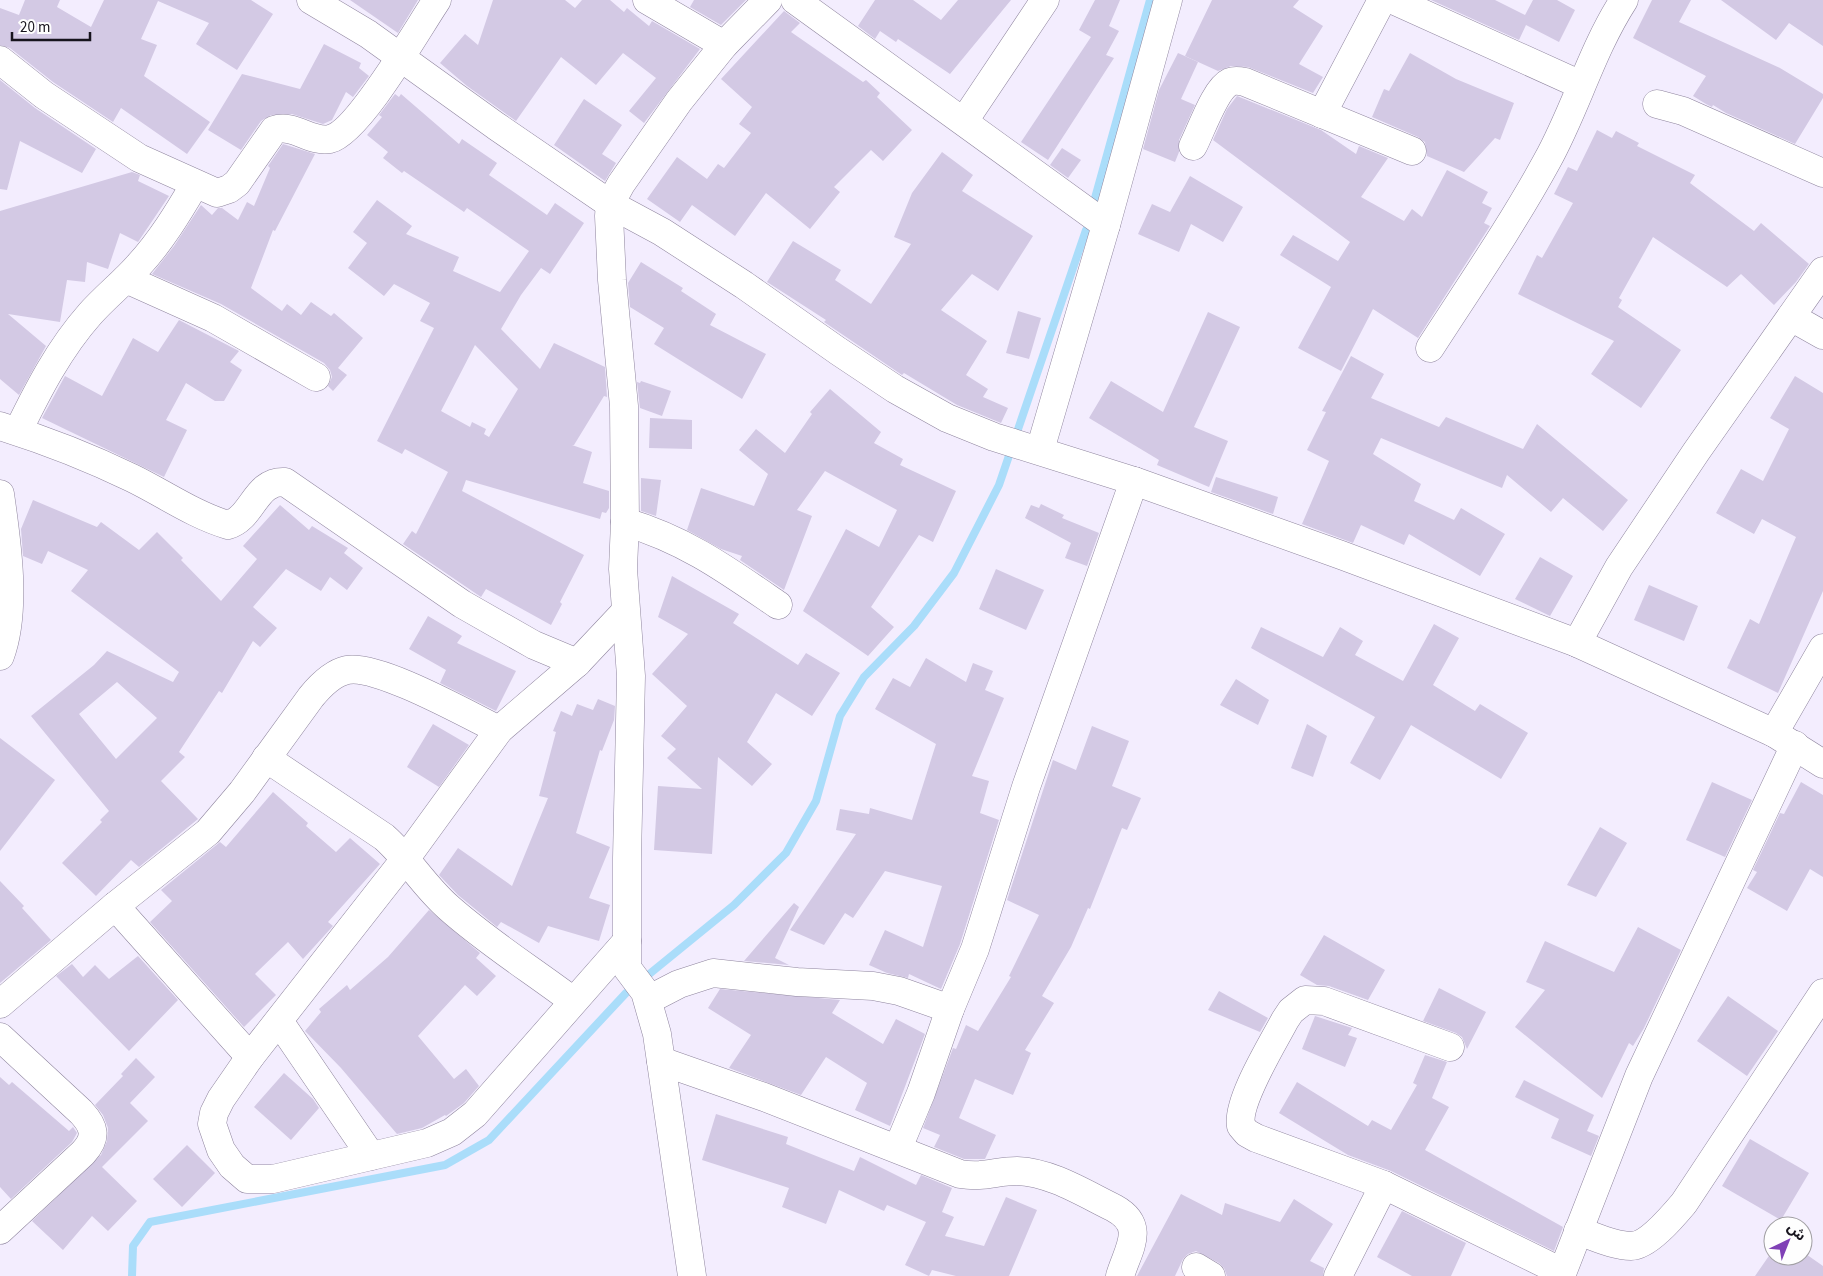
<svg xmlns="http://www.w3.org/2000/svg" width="1823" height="1276" font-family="'Source Sans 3','Noto Sans Arabic',sans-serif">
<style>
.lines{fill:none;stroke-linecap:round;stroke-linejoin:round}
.stream{stroke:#aaddfa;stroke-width:8}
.building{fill:#d3c9e4;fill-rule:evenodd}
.street-casing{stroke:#8f859e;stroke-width:29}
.street{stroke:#fff;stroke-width:28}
</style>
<rect width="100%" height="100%" fill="#f3edfe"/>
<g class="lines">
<g class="stream">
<polyline points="1095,198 1150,0"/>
<polyline points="132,1276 133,1246 150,1222 445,1165 489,1140 626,993 734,905 786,853 816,801 840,716 864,677 914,626 954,573 999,485 1086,230"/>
</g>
</g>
<g class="building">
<polygon points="25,0 60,0 57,7 91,27 104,0 251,0 273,14 237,70 196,44 209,23 158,1 141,39 157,45 144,76 210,122 187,154 121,108 113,122 53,82 10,48 0,45 0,8 19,15"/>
<polygon points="350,0 418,0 398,33"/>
<polygon points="493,0 565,0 575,8 582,0 610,0 624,12 627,8 649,26 652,21 700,49 644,123 629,111 656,78 623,53 596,85 561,57 516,121 467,86 440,63 465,34 478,45"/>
<polygon points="694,0 746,0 721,25 690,7"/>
<polygon points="875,0 913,0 941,20 958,0 1011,0 950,74 898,39 896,42 880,31 875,39 858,26"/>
<polygon points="1095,0 1120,0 1109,26 1119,31 1106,55 1114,58 1048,160 1021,142 1091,37 1079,30"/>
<polygon points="1212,0 1299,0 1293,7 1323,26 1299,64 1323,77 1313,93 1248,67 1231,66 1218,71 1185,56"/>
<polygon points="1431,0 1495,0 1525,15 1533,0 1557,0 1575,10 1559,42 1526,25 1519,40"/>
<polygon points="1652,0 1691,0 1679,22 1780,68 1823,94 1823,98 1795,144 1726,113 1713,105 1712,107 1706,104 1693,96 1706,76 1633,38"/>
<polygon points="1721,0 1823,0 1823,46 1789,23 1776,40"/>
<polygon points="784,11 800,23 791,32 863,82 866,80 880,93 877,97 912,130 883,161 871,150 834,187 840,192 810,229 766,193 735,236 692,205 680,222 647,199 677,157 707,179 718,164 724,168 751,133 739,124 752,107 721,79"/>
<polygon points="324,44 361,63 359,68 369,76 353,97 346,92 332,120 323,124 292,114 271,115 261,121 241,150 208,130 242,74 300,89"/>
<polygon points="1178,53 1198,62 1181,99 1195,105 1179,140 1179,152 1175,162 1143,149 1159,90"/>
<polygon points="1410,53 1456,79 1514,103 1500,140 1495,138 1464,172 1427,156 1425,142 1418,137 1372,117 1384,89 1389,91"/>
<polygon points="0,80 35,108 96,149 82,173 20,141 7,190 0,189"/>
<path d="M395,94L399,97L401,94L459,144L462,139L497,163L489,175L547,215L555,203L584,223L550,274L541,268L521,295L501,329L540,369L554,343L605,367L607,397L604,396L574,445H572L592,452L583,483L609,491V508L606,513L602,512L600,519L466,480L462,491L584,555L560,602L562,604L551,625L486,589L481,597L403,544L412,531L416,534L448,472L405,449L402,454L377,441L434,328L420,321L430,303L394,284L384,296L348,268L367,243L353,232L377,200L412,226L406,234L459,257L453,271L500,292L529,251L467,208L464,212L404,171L402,173L383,158L388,152L367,135L382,117L379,115ZM475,345L518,389L489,437L484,434L486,429L472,422L470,427L441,411Z"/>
<polygon points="1237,96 1321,130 1356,154 1359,146 1388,158 1361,197 1404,221 1412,209 1422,217 1447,170 1488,192 1482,203 1492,208 1484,223 1490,226 1418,338 1373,309 1341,371 1298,348 1331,287 1280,255 1293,235 1338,261 1350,242 1213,140 1227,109"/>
<polygon points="584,99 622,125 602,154 616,163 605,181 554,145"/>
<polygon points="1597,130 1612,138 1616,131 1639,143 1637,146 1695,175 1690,183 1754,231 1761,223 1809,264 1796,282 1774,305 1741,274 1727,287 1653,237 1619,298 1622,300 1618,307 1681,350 1641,408 1591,374 1614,341 1518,294 1537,255 1542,258 1573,203 1554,194 1568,167 1577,171"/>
<polygon points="283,144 315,154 275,231 273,230 251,288 282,311 287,304 301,315 311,302 331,316 334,313 363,338 338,368 347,375 333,391 328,386 332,377 330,370 324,363 221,304 152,274 174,246 201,205 212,215 218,208 222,208 238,220 247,202 254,206 270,168 268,166"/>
<polygon points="1062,148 1081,160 1068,178 1050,165"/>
<polygon points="942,152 973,175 962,191 1033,236 998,291 972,274 941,310 987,341 966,375 988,389 983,397 1008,408 1001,423 957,405 904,373 902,375 824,322 826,320 767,282 793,241 841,270 835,280 871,304 911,244 894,237 912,193"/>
<polygon points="132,172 140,175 138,181 169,196 138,242 120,233 108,269 87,262 85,282 67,280 60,322 8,314 46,346 19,395 0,379 0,211"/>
<polygon points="1190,176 1243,207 1223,242 1191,224 1179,252 1138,234 1152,204 1170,212"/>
<polygon points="641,262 683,288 681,291 716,314 710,325 766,354 742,399 654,344 664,328 630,307 628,283"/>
<polygon points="1018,311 1041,318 1029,359 1006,353"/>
<polygon points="1208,312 1240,327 1194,427 1228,441 1209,487 1157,465 1159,460 1089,418 1111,381 1163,412"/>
<polygon points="179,320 239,351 230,362 242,370 224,401 215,401 186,383 166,420 187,430 164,477 42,418 65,376 102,396 133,338 158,352"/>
<polygon points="1351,356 1384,374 1371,398 1439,427 1446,417 1523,449 1537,424 1628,500 1603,531 1563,498 1551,512 1507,475 1502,488 1381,438 1373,454 1421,484 1414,501 1454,520 1461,508 1505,534 1480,576 1409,534 1404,545 1361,525 1353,543 1302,524 1329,461 1307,450 1326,412 1322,411"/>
<polygon points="1795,376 1823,393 1823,591 1778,693 1727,668 1750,619 1759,624 1796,537 1762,519 1754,534 1716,513 1741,469 1763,481 1789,429 1770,418"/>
<polygon points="641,381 671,391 662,416 640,408 637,382 640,383"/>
<polygon points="830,389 881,432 874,443 903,459 900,465 956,491 933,542 919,535 871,607 894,627 868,656 803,611 846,529 879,547 897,510 825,471 797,510 812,516 784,590 740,560 742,556 721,549 687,530 701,488 754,506 768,474 739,450 756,429 785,453 812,414 810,412"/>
<polygon points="650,418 692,420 692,449 649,448"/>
<polygon points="1216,477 1278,497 1273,514 1211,492"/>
<polygon points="641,478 661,480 656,516 641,511"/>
<path d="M33,500L97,527L101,522L139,550L157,532L183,558L181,560L221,601L257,559L243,546L280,505L309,530L312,526L348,548L344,553L363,568L347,590L330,577L321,591L286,569L253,607L277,628L260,647L253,641L222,693L219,691L179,752L185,757L161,781L198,819L139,867L131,860L96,896L62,863L102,822L100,820L109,811L31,716L94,665L107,651L173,682L179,672L71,591L88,570L48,551L42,564L23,556L21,529ZM117,682L157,718L116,759L79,714Z"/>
<polygon points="1041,504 1064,515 1062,518 1099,533 1087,566 1065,558 1071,543 1025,518 1031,505 1039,508"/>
<polygon points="1540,557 1573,576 1550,616 1515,599"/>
<polygon points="996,569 1044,590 1026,630 979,609"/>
<polygon points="672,576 739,614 733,623 798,665 806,653 840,673 812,716 776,693 747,742 772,764 752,786 718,757 712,854 654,850 658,786 702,789 667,758 676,749 661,736 687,706 652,674 688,634 658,617"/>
<polygon points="1649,585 1698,606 1684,641 1634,620"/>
<polygon points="428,616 462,636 457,643 516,671 496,711 440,683 446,670 409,649"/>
<polygon points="1434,624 1459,638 1433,685 1475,711 1480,704 1528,733 1501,779 1411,725 1380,780 1350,763 1375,717 1251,648 1261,627 1323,657 1340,627 1363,641 1355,655 1403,681"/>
<polygon points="926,658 966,682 973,663 993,671 985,690 1004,698 972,776 989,781 980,813 999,820 960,944 941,989 909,974 908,978 887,973 869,965 885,930 923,947 942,886 885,871 853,918 845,913 824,945 790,930 856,834 836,830 840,809 869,814 870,808 912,820 936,744 875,709 893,678 910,687"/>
<polygon points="1236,679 1269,700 1258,725 1220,705"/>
<polygon points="598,699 615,706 614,720 602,751 600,750 576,833 610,847 589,898 610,905 599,941 548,926 539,943 501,922 497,927 458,895 439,875 458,848 512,886 548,798 539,796 556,732 553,731 561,711 572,716 577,704 593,710"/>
<polygon points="433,724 469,745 439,787 407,767"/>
<polygon points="1307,724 1327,736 1313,777 1291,768"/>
<polygon points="1092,726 1129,741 1112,786 1141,798 1127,830 1122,828 1090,909 1088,908 1071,947 1042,996 1054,1003 1025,1050 1031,1053 1013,1095 975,1079 959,1118 996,1135 985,1159 964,1159 934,1147 940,1135 923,1128 953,1048 956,1049 966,1025 978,1031 1011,977 1009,976 1039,915 1007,900 1053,760 1076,770"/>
<polygon points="0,738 55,780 0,851"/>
<polygon points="1712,782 1752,800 1725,857 1686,840"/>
<polygon points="1801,782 1823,795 1823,877 1810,869 1787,911 1747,888 1757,872 1753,870 1780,813 1784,814"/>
<polygon points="273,792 308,823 306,826 336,852 350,838 380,864 328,922 333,926 303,959 288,942 255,974 276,995 244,1027 150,922 172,901 161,890 220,842 226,847"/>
<polygon points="1600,827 1627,843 1596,897 1567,885"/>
<polygon points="0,881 24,906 22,908 51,940 0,983"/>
<polygon points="794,903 799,907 775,958 789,965 744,961"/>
<polygon points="429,910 480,953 476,958 496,976 477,996 465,985 418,1036 454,1079 466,1069 479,1086 464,1103 446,1116 445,1115 422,1128 397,1134 341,1068 305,1031 321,1012 319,1009 347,985 350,990 388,957"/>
<polygon points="1638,927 1681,950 1644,1028 1633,1046 1629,1043 1602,1098 1515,1027 1545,990 1526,982 1545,941 1614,972"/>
<polygon points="1324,935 1385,970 1368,1000 1329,986 1317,985 1300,975"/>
<polygon points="138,956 178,1000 129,1051 56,976 72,964 83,977 95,965 109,979"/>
<polygon points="1439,988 1486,1012 1467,1049 1462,1037 1456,1033 1423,1021"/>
<polygon points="720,989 840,1000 832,1013 883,1044 896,1019 925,1034 890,1126 855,1110 867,1083 826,1057 801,1095 729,1068 751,1035 708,1008"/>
<polygon points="1219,991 1268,1018 1260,1032 1208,1010"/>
<polygon points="1728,996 1778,1031 1747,1076 1697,1041"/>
<polygon points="1315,1016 1352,1028 1348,1035 1357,1038 1345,1067 1302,1049"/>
<polygon points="1425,1055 1447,1062 1432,1098 1449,1107 1425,1150 1563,1227 1554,1251 1391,1171 1348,1155 1279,1113 1297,1082 1368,1126 1372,1120 1391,1130 1417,1085 1413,1083"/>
<polygon points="136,1058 155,1077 130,1103 148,1121 102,1167 137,1201 108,1231 92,1216 63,1250 32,1221 101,1155 107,1141 108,1128 103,1115 95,1105 123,1076 121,1074"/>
<polygon points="284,1073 313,1099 319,1108 291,1140 254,1107"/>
<polygon points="0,1077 9,1085 12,1082 69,1131 73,1127 77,1133 72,1142 11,1199 0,1187"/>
<polygon points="1524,1080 1594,1115 1587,1131 1599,1136 1591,1156 1551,1138 1559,1119 1515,1097"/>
<polygon points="716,1114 788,1137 786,1144 854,1171 860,1157 916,1185 921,1175 952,1188 942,1212 954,1217 945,1236 984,1246 1006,1197 1037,1210 1009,1276 956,1276 932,1270 929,1276 905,1265 926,1222 887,1205 884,1211 839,1190 826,1224 782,1207 789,1188 702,1160"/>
<polygon points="1750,1139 1809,1173 1781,1220 1722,1186"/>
<polygon points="187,1145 215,1173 182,1207 153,1179"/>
<polygon points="1181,1194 1222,1215 1225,1203 1280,1222 1294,1199 1333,1224 1310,1261 1324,1268 1323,1276 1227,1276 1224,1268 1219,1263 1196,1251 1188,1254 1183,1259 1175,1276 1137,1276"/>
<polygon points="1402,1211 1466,1243 1451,1276 1412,1276 1377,1257"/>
<polygon points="1773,1250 1773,1256 1803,1256 1803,1252 1823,1266 1823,1276 1755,1276"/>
</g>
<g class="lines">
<defs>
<g id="street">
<polyline points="311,0 368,34 496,126 610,204 662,232 744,285 838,351 895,389 947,418 994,437 1134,481 1341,555 1577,643 1774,733 1823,764"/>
<polyline points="647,0 724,45"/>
<polyline points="795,0 1106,225"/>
<polyline points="1393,0 1581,85"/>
<path d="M0,60L44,95L139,158L217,193L229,189L237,183L274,130C294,123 310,143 330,139C359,132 418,28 437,0"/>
<polyline points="1657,104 1683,111 1823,173"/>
<polyline points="1322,114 1382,0"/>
<polyline points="964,121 1045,0"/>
<path d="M1193,146C1201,131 1215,89 1230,82C1235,80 1240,81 1245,82L1412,151"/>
<polyline points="126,279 213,318 316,377"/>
<polyline points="1791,317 1823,335"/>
<path d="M1430,348C1470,286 1512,225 1547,161C1576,109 1591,51 1624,0"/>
<path d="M0,426C45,440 89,457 132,478C163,493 194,515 228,525C253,518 255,480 285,482L462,604L534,645L577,663"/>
<path d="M18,431C38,390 59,349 90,314C105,297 123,283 138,266C161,241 178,213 195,184"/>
<polyline points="1040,450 1106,225 1168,0"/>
<path d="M0,494C7,542 17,611 0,656"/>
<path d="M625,522C686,540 727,570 778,605"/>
<polyline points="625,612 577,663 499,730 406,858 250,1057 221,1099 214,1113 212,1124 221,1150 232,1166 247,1179 273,1179 427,1143 452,1132 475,1114 627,941"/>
<polyline points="1577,643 1619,567 1696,452 1823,271"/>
<polyline points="1774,733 1823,648"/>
<path d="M266,758L384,837C408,858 424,886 448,907C487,942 532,970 573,1001"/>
<polyline points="115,906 250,1057"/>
<polyline points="648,1000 679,984 713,973 797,982 873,986 899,991 950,1009"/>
<path d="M0,1004L115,906L208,832L242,792L311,697C320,686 333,673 347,670C378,664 468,715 499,730"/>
<polyline points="279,1021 371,1156"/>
<path d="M0,1037L81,1112C94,1126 98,1137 83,1153L0,1230"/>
<path d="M1450,1047L1324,1001L1305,1000L1291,1011L1285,1020C1273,1043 1236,1102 1241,1126L1247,1133L1256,1138L1384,1185L1562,1272"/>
<path d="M661,1061L764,1097L960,1174C984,1178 996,1171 1017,1171C1051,1172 1085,1194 1114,1208C1147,1226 1128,1249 1120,1276"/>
<polyline points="898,1148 921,1093 950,1009 975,949 1026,787 1134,481"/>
<path d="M1578,1231C1594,1236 1613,1246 1631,1246C1648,1246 1673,1216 1684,1203L1823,993"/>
<polyline points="1196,1267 1211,1276"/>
<polyline points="692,1276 657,1034 645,992 627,968 627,858 631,676 623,569 625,522 624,406 612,280 609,216 610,204 621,184 679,101 724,45 768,0"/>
<polyline points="1338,1276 1384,1185"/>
<polyline points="1561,1276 1639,1076 1795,745"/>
</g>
</defs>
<use href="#street" class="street-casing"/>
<use href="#street" class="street"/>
</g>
<g transform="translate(1788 1241) rotate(43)"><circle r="24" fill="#fefefe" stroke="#a2a0a4"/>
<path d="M0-4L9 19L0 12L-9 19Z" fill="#8041b6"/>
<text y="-8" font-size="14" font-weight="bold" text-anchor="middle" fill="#17141d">ش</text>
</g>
<path d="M12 32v8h78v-8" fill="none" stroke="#17141d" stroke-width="2.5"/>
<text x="20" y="32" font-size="15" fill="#17141d" stroke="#fefefe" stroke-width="4" paint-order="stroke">20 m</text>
</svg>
